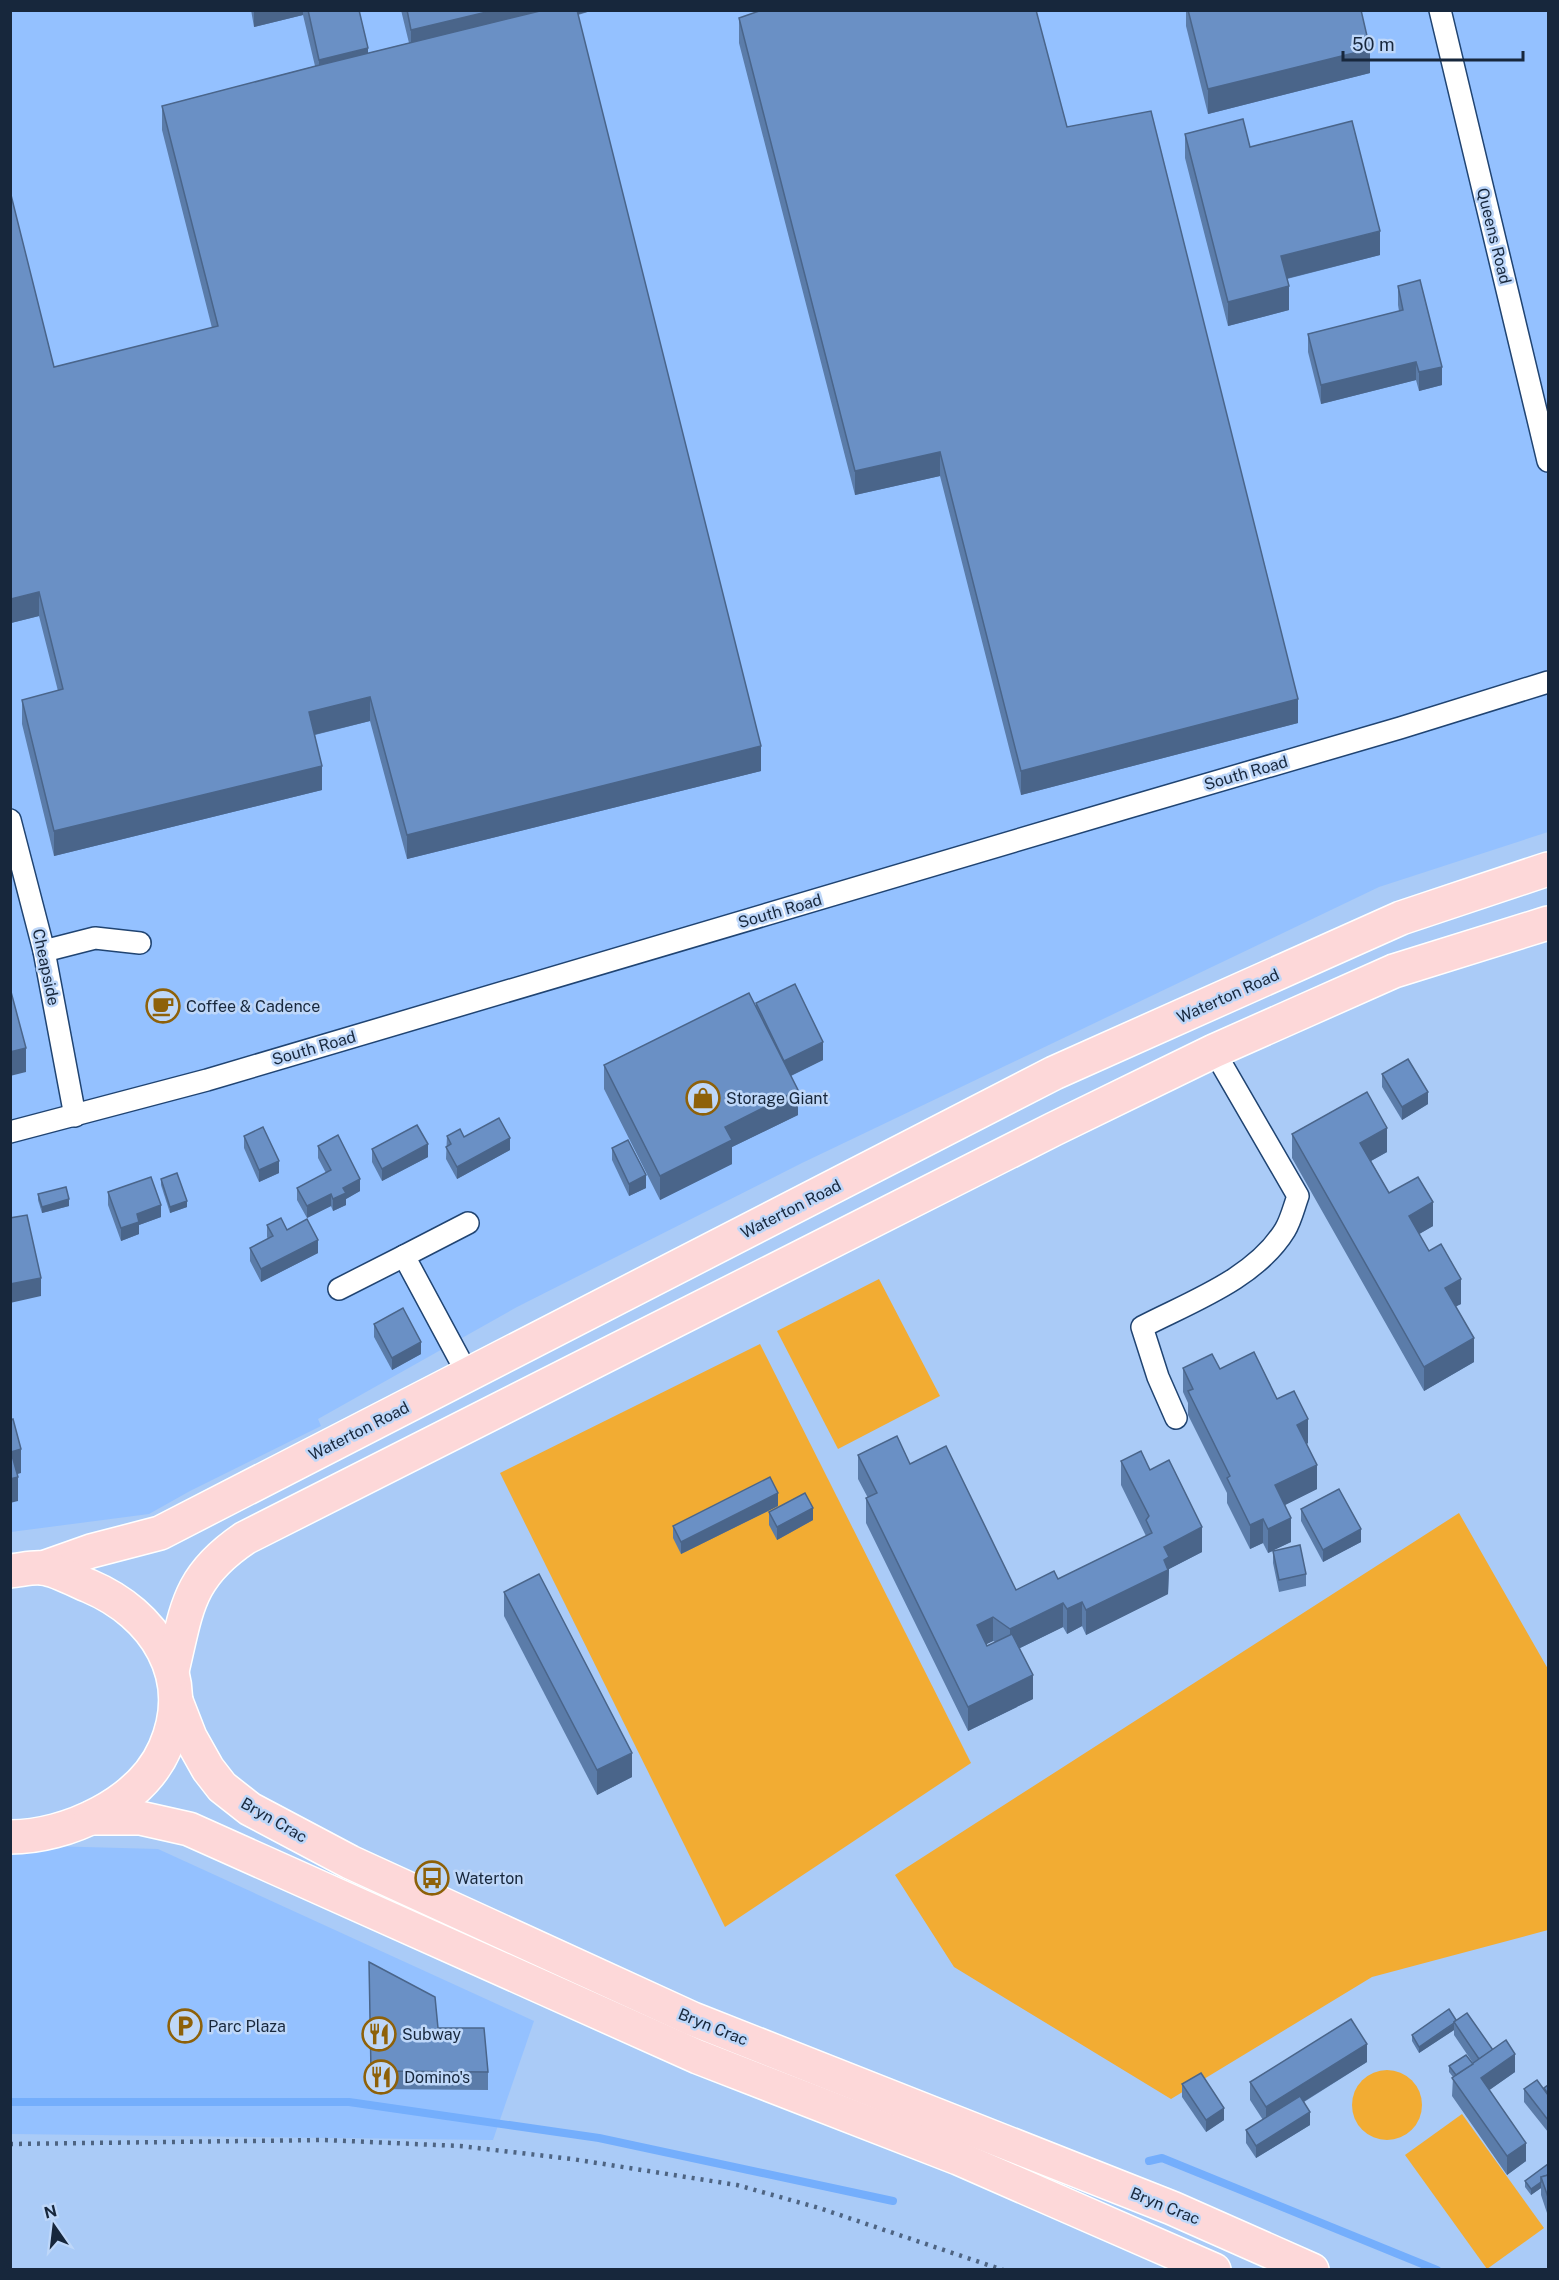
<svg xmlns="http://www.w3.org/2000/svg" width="1559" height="2280" font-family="'Public Sans',sans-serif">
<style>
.built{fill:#94c1ff}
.green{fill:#f2ac33}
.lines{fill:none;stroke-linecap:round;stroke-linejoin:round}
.stream{stroke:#74aefc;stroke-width:8}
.street-casing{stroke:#204472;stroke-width:24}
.primary-casing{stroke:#fff;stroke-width:36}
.street{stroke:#fff;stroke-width:21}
.primary{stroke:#fdd8d9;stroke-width:33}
.rail{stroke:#4e6482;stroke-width:4.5;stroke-dasharray:3 6;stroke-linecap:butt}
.wall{fill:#5b7ca9;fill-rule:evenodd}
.shaded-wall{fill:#4a658a}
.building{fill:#6a90c5;stroke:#4a658a;stroke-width:1.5}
.labels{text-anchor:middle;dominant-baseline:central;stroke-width:5;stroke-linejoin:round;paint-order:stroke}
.street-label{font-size:16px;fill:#17273c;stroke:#bed7f9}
.poi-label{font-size:16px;fill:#17273c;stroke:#bed7f9;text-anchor:start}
</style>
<rect width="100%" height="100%" fill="#aacbf7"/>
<g class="built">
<polygon points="10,11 1548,11 1548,832 1379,887 802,1163 517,1307 318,1419 321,1426 190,1491 149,1514 11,1532"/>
<polygon points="11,1845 158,1849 534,2021 493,2140 11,2134"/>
</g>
<g class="green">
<polygon points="879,1279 940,1396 838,1449 777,1331"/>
<polygon points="760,1344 971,1763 725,1927 500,1473"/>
<polygon points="1459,1513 1548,1669 1548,1930 1372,1977 1171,2099 954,1967 895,1875"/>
<circle cx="1387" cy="2105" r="35"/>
<polygon points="1462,2114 1544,2228 1487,2269 1405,2155"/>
</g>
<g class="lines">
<g class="stream">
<polyline points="10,2102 349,2102 599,2138 893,2201"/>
<polyline points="1149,2161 1162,2158 1437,2270"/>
</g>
<defs>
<g id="street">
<polyline points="1440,10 1548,461"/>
<polyline points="10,820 44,951 75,1116"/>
<polyline points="44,951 95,938 140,943"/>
<polyline points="10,1132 207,1080 1126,808 1400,728 1548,682"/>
<polyline points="339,1289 404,1256"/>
<polyline points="468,1375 404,1256 468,1223"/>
<path d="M1176,1418L1158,1377L1142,1327C1190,1302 1255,1279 1285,1230C1291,1220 1294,1207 1298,1196L1214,1051"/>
</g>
<g id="primary">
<polyline points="43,1568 91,1551 160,1533 1054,1073 1401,918 1548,869"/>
<path d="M10,1571C21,1570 32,1567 42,1568C55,1569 77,1581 89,1586C155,1614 196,1677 165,1748C141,1803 67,1837 10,1837"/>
<path d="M172,1671C187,1609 187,1577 245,1538L1054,1129L1214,1051L1394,971L1548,923"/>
<polyline points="176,1701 190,1737 208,1769 222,1787 250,1809 350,1862 693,2019 1172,2208 1312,2270"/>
<polyline points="91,1818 140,1818 189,1829 698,2057 958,2158 1214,2270"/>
</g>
</defs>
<use href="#street" class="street-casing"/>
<use href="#primary" class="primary-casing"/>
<use href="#street" class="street"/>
<use href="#primary" class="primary"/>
<polyline class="rail" points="10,2144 325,2140 460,2146 572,2159 737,2185 819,2208 1003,2270"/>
</g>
<g class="wall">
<polygon points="251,10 361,10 359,11 368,53 409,43 401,10 591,10 591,11 578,15 761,771 407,859 370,721 315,735 322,790 54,856 22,724 22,700 58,691 39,616 11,623 10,622 10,191 54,367 212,328 162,130 162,106 315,66 303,15 254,27"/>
<polygon points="1186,10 1361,10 1370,73 1208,114 1186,26"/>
<polygon points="739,18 1067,127 1298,723 1021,795 940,476 855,495 739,43"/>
<polygon points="1185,134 1250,147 1380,255 1287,279 1289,310 1228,326 1185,158"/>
<polygon points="1398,286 1442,385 1419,391 1416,380 1321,404 1308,352 1308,334 1399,311 1398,305"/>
<polygon points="756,1003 823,1060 791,1076 798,1115 732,1147 732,1164 660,1200 604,1089 604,1065 756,1006"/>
<polygon points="1382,1074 1428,1104 1402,1120 1382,1087"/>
<polygon points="1292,1134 1387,1152 1371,1161 1389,1193 1433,1226 1419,1234 1461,1304 1456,1306 1474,1362 1424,1391 1292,1158"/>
<polygon points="244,1136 279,1173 259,1182 244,1148"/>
<polygon points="447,1136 464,1137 510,1150 457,1179 446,1159"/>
<polygon points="318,1146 360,1191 346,1199 346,1205 333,1211 331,1206 307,1218 297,1200 297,1188 326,1173 318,1158"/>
<polygon points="612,1148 646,1188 629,1196 612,1160"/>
<polygon points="372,1149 428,1157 382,1181 372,1162"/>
<polygon points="161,1179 187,1207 170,1213 161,1185"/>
<polygon points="108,1192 161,1217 139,1225 139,1234 121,1241 108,1205"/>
<polygon points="38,1194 69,1206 42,1213 38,1200"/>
<polygon points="267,1225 287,1230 318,1253 261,1282 250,1261 250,1248 268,1239 267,1237"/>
<polygon points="374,1324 421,1354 392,1370 374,1337"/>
<polygon points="1183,1368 1220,1369 1277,1399 1308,1443 1307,1444 1317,1489 1285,1505 1291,1542 1273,1550 1306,1574 1306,1586 1279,1592 1273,1563 1273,1551 1268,1553 1263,1543 1250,1549 1227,1503 1227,1493 1188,1415 1188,1403 1183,1392"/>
<path d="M858,1455L910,1464L1016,1590L1058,1579L1146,1536L1121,1485V1461L1150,1470L1202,1552L1169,1569L1168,1594L1086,1635L1082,1626L1067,1634L1063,1627L1020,1648L1033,1699L968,1731L866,1523V1498H868L858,1479ZM993,1641L995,1642L987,1646L986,1644Z"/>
<polygon points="778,1506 681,1554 673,1538 673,1526"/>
<polygon points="1301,1509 1361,1542 1323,1562 1301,1521"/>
<polygon points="769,1512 813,1520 777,1540 769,1525"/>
<polygon points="504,1592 632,1777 597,1795 504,1616"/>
<polygon points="369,1962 438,2028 488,2072 488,2090 371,2089"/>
<polygon points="1456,2020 1493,2050 1515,2072 1489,2090 1526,2161 1507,2175 1452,2096 1453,2077 1449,2072 1449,2066 1473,2063 1454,2035 1454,2030 1419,2053 1412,2041 1412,2035"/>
<polygon points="1367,2062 1304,2102 1310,2125 1256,2158 1246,2143 1246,2130 1263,2120 1250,2100 1250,2082"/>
<polygon points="1182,2084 1224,2120 1206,2132 1182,2097"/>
<polygon points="1548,2085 1548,2132 1524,2102 1524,2089 1544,2089 1544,2088"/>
<polygon points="1548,2164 1548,2216 1541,2195 1541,2188 1531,2195 1525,2187 1525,2181"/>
</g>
<g class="shaded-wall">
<polygon points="254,10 303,10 303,15 254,27"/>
<polygon points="495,10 591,10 591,11 411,55 411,30"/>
<polygon points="368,48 368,73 319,84 319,60"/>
<polygon points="1370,49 1370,73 1208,114 1208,89"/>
<polygon points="1380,231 1380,255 1281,280 1281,256"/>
<polygon points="1289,286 1289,310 1228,326 1228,302"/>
<polygon points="1416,362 1416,380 1321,404 1321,385"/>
<polygon points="1442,367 1442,385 1419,391 1419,372"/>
<polygon points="940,452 940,476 855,495 855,471"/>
<polygon points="39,592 39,616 11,623 11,599"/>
<polygon points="370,697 370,721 309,736 309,712"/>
<polygon points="1298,699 1298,723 1021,795 1021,771"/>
<polygon points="761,746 761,771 407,859 407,835"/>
<polygon points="322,766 322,790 54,856 54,831"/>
<polygon points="823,1042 823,1060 784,1079 784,1061"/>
<polygon points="26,1048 26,1072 10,1076 10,1052"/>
<polygon points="798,1090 798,1115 732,1147 732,1164 660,1200 660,1176 725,1127"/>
<polygon points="1428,1092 1428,1104 1402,1120 1402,1107"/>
<polygon points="1387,1128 1387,1152 1360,1167 1360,1143"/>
<polygon points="510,1138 510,1150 457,1179 457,1167"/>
<polygon points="428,1144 428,1157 382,1181 382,1169"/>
<polygon points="279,1161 279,1173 259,1182 259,1170"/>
<polygon points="646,1175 646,1188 629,1196 629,1184"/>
<polygon points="360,1179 360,1191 346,1199 346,1205 333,1211 333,1199 343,1188"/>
<polygon points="331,1194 331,1206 307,1218 307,1206"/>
<polygon points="69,1199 69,1206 42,1213 42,1207"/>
<polygon points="187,1201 187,1207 170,1213 170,1207"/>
<polygon points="1433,1202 1433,1226 1409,1240 1409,1216"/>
<polygon points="161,1205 161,1217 139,1225 139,1234 121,1241 121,1228 137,1214"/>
<polygon points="318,1240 318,1253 261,1282 261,1269"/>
<polygon points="41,1278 41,1296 10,1303 10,1284"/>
<polygon points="1461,1279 1461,1304 1445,1312 1445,1288"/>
<polygon points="1474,1338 1474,1362 1424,1391 1424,1367"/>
<polygon points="421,1342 421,1354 392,1370 392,1358"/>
<polygon points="1308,1419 1308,1443 1297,1449 1297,1425"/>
<polygon points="21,1449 21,1473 11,1476 11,1452"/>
<polygon points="1317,1465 1317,1489 1275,1510 1275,1485"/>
<polygon points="18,1477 18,1501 10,1503 10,1479"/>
<polygon points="778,1493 778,1506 681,1554 681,1542"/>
<polygon points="813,1508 813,1520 777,1540 777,1527"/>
<polygon points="1291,1518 1291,1542 1268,1553 1268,1529"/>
<polygon points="1263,1519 1263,1543 1250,1549 1250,1525"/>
<polygon points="1202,1527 1202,1552 1169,1569 1168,1594 1086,1635 1086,1610 1164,1547"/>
<polygon points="1361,1529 1361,1542 1323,1562 1323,1550"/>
<polygon points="1082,1602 1082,1626 1067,1634 1067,1609"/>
<polygon points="1063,1603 1063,1627 1010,1653 1010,1629"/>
<polygon points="993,1617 993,1641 977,1649 977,1625"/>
<polygon points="1033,1675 1033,1699 968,1731 968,1707"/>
<polygon points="632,1753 632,1777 597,1795 597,1770"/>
<polygon points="1454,2024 1454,2030 1419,2053 1419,2047"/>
<polygon points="1367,2044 1367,2062 1266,2125 1266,2107"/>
<polygon points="1515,2054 1515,2072 1481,2096 1481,2078"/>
<polygon points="1224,2108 1224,2120 1206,2132 1206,2120"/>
<polygon points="1310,2112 1310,2125 1256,2158 1256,2146"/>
<polygon points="1526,2143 1526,2161 1507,2175 1507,2156"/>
<polygon points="1541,2182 1541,2188 1531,2195 1531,2189"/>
</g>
<g class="building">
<polygon points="308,10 359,10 368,48 319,60"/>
<polygon points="407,10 495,10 411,30"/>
<polygon points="544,10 577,10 761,746 407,835 370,697 309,712 322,766 54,831 22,700 63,689 39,592 11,599 10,598 10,191 54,367 218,326 162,106 316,66"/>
<polygon points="762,10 1036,10 1067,127 1151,111 1298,699 1021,771 940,452 855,471 739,18"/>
<polygon points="1188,10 1361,10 1370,49 1208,89"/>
<polygon points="1243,119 1250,147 1352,121 1380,231 1281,256 1289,286 1228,302 1185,134"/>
<polygon points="1420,280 1442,367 1419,372 1416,362 1321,385 1308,334 1403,310 1398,286"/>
<polygon points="795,984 823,1042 784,1061 756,1003"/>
<polygon points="10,988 26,1048 10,1052"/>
<polygon points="749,993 798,1090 725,1127 732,1140 660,1176 604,1065"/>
<polygon points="1408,1059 1428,1092 1402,1107 1382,1074"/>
<polygon points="1367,1092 1387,1128 1360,1143 1389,1193 1418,1177 1433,1202 1409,1216 1429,1251 1441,1244 1461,1279 1445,1288 1474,1338 1424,1367 1292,1134"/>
<polygon points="499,1118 510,1138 457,1167 446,1147 451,1144 447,1136 460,1129 464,1137"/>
<polygon points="417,1125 428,1144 382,1169 372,1149"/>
<polygon points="263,1127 279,1161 259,1170 244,1136"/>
<polygon points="338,1135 360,1179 343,1188 346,1193 333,1199 331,1194 307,1206 297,1188 331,1170 318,1146"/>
<polygon points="628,1140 646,1175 629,1184 612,1148"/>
<polygon points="177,1173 187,1201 170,1207 161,1179"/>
<polygon points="151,1177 161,1205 137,1214 139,1222 121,1228 108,1192"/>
<polygon points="66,1187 69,1199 42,1207 38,1194"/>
<polygon points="27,1215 41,1278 10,1284 10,1218"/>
<polygon points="281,1218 287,1230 307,1219 318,1240 261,1269 250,1248 273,1236 267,1225"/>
<polygon points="403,1308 421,1342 392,1358 374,1324"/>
<polygon points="1254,1352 1277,1399 1294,1391 1308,1419 1297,1425 1317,1465 1275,1485 1291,1518 1268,1529 1263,1519 1250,1525 1227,1478 1230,1476 1188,1391 1193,1389 1183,1368 1212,1354 1220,1369"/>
<polygon points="13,1419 21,1449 11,1452 18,1477 10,1479 10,1420"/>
<polygon points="897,1436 910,1464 946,1446 1016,1590 1054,1571 1058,1579 1152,1533 1146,1520 1149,1516 1121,1461 1141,1451 1150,1470 1169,1460 1202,1527 1164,1547 1169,1557 1164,1560 1168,1570 1086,1610 1082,1602 1067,1609 1063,1603 1010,1629 993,1617 977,1625 987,1646 1012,1634 1033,1675 968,1707 866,1498 877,1493 858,1455"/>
<polygon points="770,1477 778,1493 681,1542 673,1526"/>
<polygon points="1339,1489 1361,1529 1323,1550 1301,1509"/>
<polygon points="805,1493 813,1508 777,1527 769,1512"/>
<polygon points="1300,1545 1306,1574 1279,1580 1273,1551"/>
<polygon points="539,1574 632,1753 597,1770 504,1592"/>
<polygon points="369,1962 435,1997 438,2028 484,2028 488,2072 371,2071"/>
<polygon points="1449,2009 1456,2020 1454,2022 1454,2023 1419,2047 1412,2035"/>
<polygon points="1467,2013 1493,2050 1479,2059 1454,2022"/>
<polygon points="1351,2019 1367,2044 1266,2107 1250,2082"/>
<polygon points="1506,2040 1515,2054 1481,2078 1526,2143 1507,2156 1452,2078"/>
<polygon points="1466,2055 1473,2064 1456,2075 1449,2066"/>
<polygon points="1201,2073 1224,2108 1206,2120 1182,2084"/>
<polygon points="1537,2080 1548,2095 1548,2120 1524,2089"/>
<polygon points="1548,2085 1548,2094 1544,2088"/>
<polygon points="1300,2096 1310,2112 1256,2146 1246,2130"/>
<polygon points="1548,2164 1548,2175 1541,2177 1541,2182 1531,2189 1525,2181"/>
<polygon points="1548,2175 1548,2197 1541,2177"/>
</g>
<defs>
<symbol id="cafe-ring" viewBox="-11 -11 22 22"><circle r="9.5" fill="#bed7f9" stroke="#8e6109" stroke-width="1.5"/><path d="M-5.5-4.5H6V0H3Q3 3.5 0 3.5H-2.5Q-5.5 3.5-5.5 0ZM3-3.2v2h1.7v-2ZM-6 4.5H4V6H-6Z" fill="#8e6109"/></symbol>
<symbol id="shop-ring" viewBox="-11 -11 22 22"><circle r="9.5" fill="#bed7f9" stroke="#8e6109" stroke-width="1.5"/><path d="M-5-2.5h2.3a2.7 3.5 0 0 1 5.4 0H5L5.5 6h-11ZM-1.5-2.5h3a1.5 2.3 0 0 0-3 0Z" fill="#8e6109"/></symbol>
<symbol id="bus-ring" viewBox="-11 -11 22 22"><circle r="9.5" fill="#bed7f9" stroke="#8e6109" stroke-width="1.5"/><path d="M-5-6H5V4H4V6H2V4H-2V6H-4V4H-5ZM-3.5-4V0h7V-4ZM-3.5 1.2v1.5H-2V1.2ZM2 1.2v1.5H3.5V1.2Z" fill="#8e6109"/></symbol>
<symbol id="parking-ring" viewBox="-11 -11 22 22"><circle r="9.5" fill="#bed7f9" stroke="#8e6109" stroke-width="1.5"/><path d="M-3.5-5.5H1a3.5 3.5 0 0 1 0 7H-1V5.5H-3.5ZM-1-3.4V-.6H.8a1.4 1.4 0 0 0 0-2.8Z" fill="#8e6109"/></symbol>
<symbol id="restaurant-ring" viewBox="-11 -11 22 22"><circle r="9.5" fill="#bed7f9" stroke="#8e6109" stroke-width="1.5"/><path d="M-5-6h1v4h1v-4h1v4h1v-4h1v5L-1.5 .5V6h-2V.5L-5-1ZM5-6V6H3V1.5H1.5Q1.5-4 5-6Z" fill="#8e6109"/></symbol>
</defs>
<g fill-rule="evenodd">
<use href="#cafe-ring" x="144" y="987" width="38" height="38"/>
<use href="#shop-ring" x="684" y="1079" width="38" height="38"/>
<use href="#bus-ring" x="413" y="1859" width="38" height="38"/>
<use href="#parking-ring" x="166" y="2007" width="38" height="38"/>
<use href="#restaurant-ring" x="360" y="2015" width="38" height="38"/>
<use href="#restaurant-ring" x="362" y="2058" width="38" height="38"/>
</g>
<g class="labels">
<g class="street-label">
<text transform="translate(1494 236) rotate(76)">Queens Road</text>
<text transform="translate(1246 773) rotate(-16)">South Road</text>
<text transform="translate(780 911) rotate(-16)">South Road</text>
<text transform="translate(46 967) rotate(78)">Cheapside</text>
<text transform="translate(1228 996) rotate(-24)">Waterton Road</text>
<text transform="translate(314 1048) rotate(-16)">South Road</text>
<text transform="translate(791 1209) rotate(-27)">Waterton Road</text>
<text transform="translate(359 1431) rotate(-27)">Waterton Road</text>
<text transform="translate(274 1820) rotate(30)">Bryn Crac</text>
<text transform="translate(713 2027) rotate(22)">Bryn Crac</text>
<text transform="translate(1165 2206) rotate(22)">Bryn Crac</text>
</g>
<g class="poi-label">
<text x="186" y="1006">Coffee &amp; Cadence</text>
<text x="726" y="1098">Storage Giant</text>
<text x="455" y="1878">Waterton</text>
<text x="208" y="2026">Parc Plaza</text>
<text x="402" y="2034">Subway</text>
<text x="404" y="2077">Domino's</text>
</g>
</g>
<rect width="1559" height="2280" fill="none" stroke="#17273c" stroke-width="24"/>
<g transform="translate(54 2226) rotate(346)" stroke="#bed7f9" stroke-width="4.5" paint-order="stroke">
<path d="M0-4.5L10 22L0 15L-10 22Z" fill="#17273c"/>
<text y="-9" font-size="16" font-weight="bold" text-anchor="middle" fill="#17273c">N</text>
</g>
<path d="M1343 51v9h180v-9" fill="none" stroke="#17273c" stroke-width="3"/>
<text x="1352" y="51" font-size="18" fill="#17273c" stroke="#bed7f9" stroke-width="4.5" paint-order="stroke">50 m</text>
</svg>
